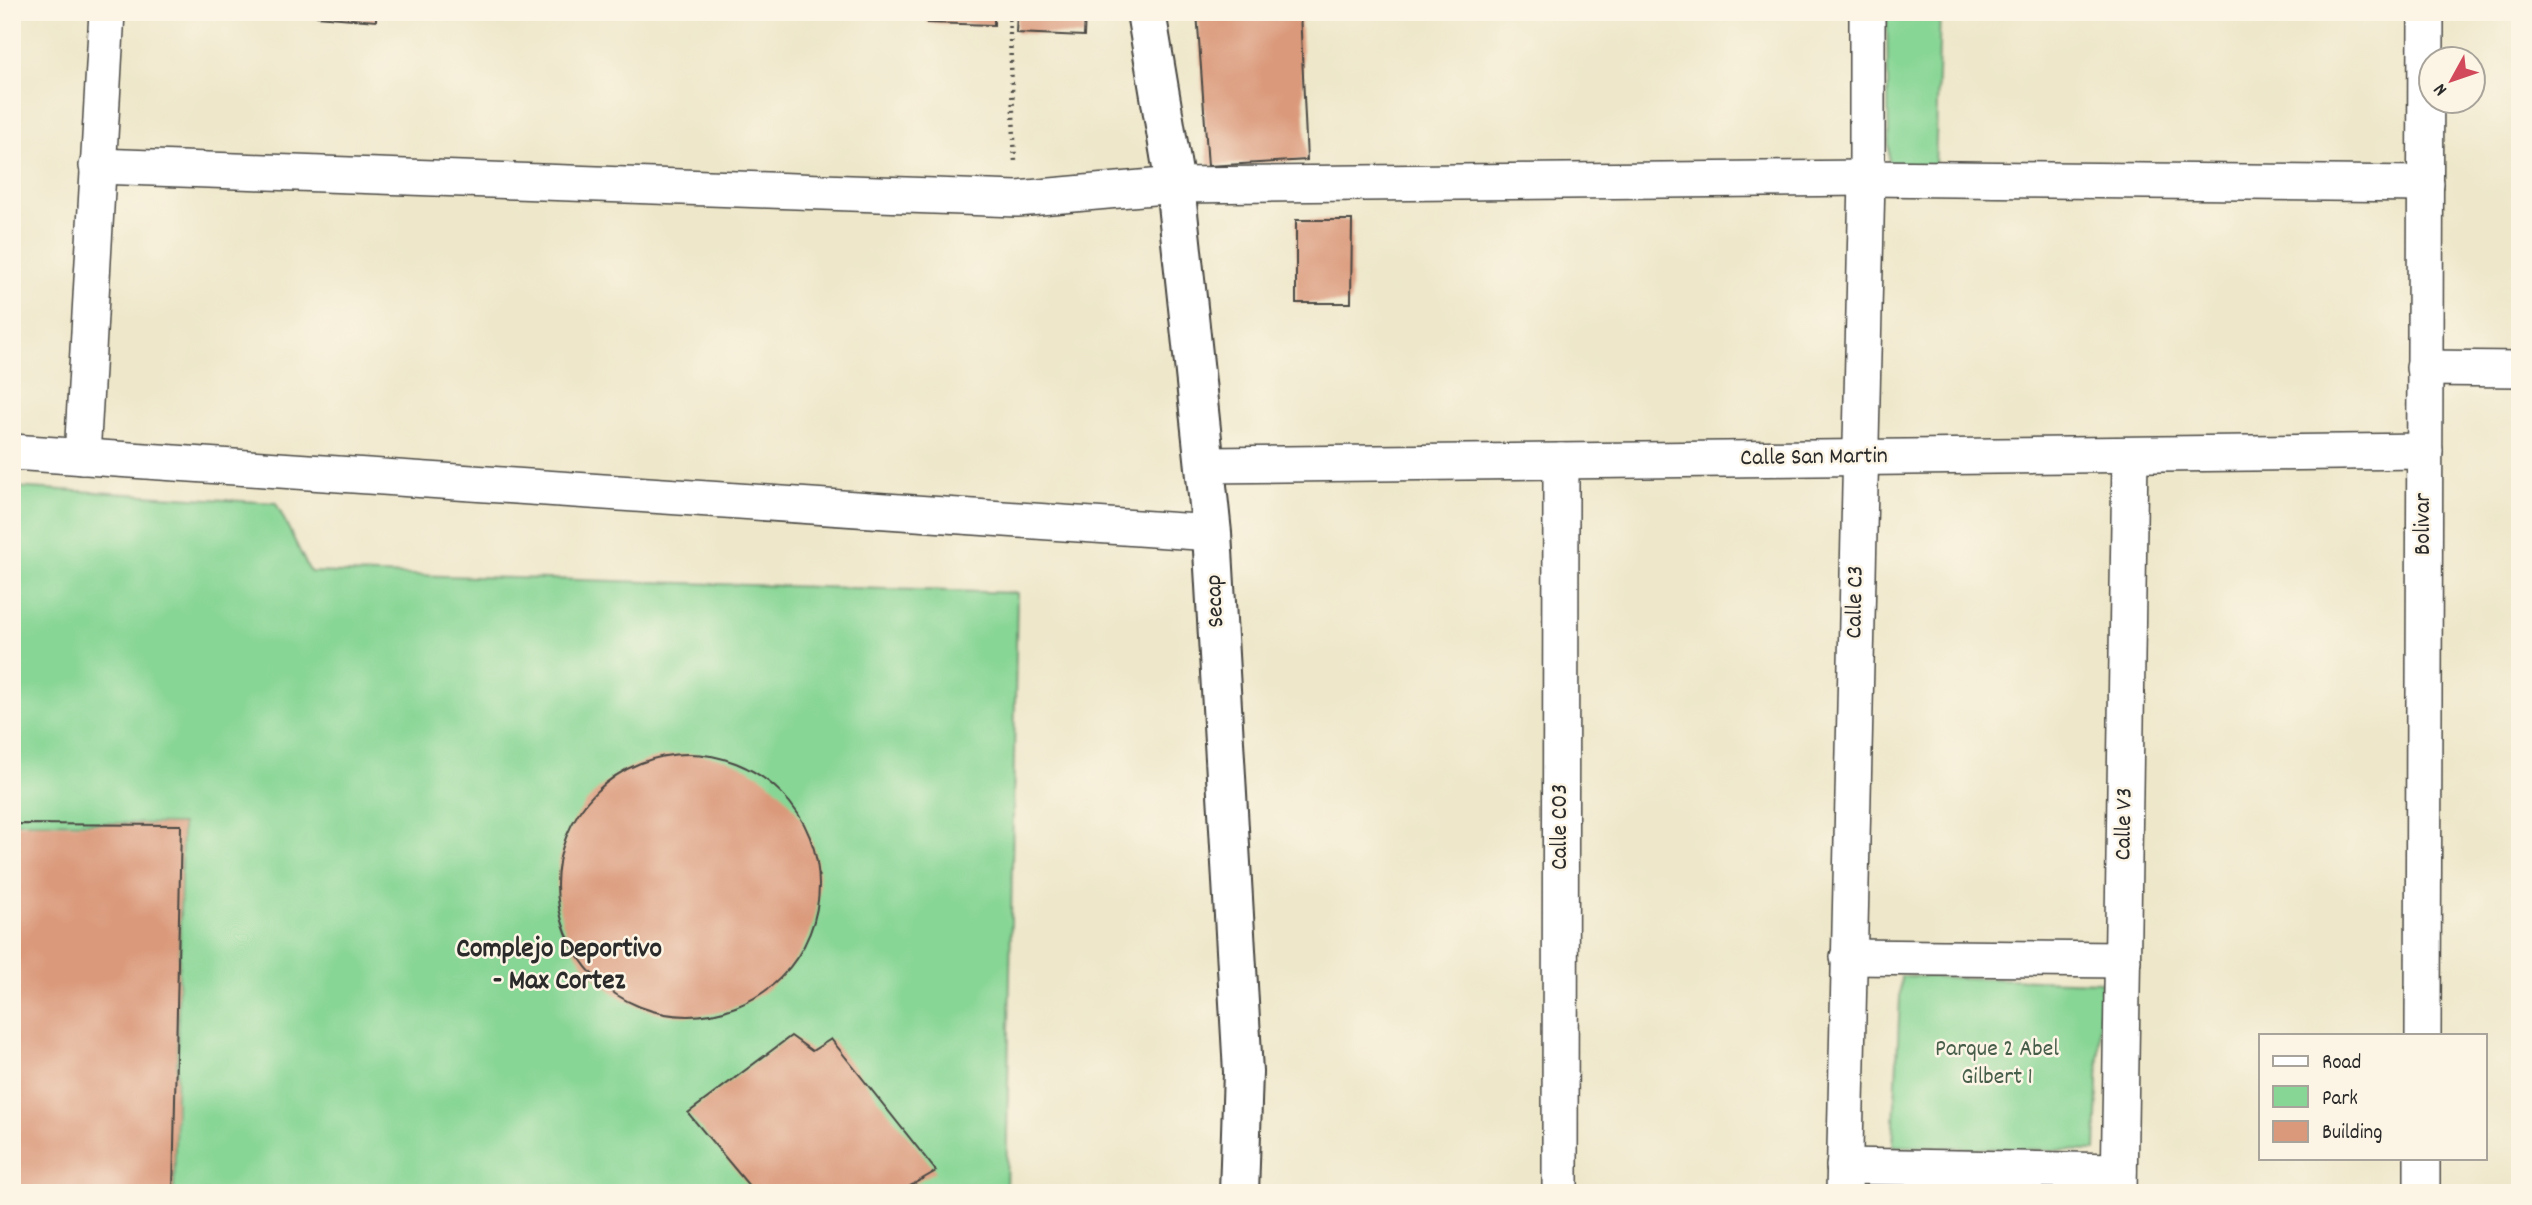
<svg xmlns="http://www.w3.org/2000/svg" width="2532" height="1205" font-family="Dekko,sans-serif">
<style>
.green{fill:#87d695;stroke:#598060;stroke-width:2}
.building{fill:#da997a}
.lines{fill:none;stroke-linecap:round;stroke-linejoin:round}
.minor-casing{stroke:#484743;stroke-width:38}
.tertiary-casing{stroke:#484743;stroke-width:42}
.path{stroke:#484743;stroke-width:4.5;stroke-dasharray:2 5;stroke-linecap:butt}
.minor{stroke:#fff;stroke-width:35}
.tertiary{stroke:#fff;stroke-width:38}
.labels{text-anchor:middle;dominant-baseline:central;stroke-width:5;stroke-linejoin:round;paint-order:stroke}
.street-label{font-size:24px;fill:#2b2b2b;stroke:#fcf5e5}
.park-label{font-size:24px;fill:#475e4b;stroke:#fcf5e5}
.quarter-label{font-size:28px;font-weight:bold;fill:#2b2b2b;stroke:#fcf5e5}
</style>
<rect width="100%" height="100%" fill="#fcf5e5"/>
<filter id="ink" filterUnits="userSpaceOnUse"><feTurbulence type="fractalNoise" baseFrequency=".0143" numOctaves="2"/><feDisplacementMap in="SourceGraphic" scale="14" xChannelSelector="R" yChannelSelector="G"/><feConvolveMatrix kernelMatrix="1 2 1 2 8 2 1 2 1" color-interpolation-filters="sRGB"/></filter>
<filter id="wash" filterUnits="userSpaceOnUse"><feTurbulence type="fractalNoise" baseFrequency=".00686" numOctaves="4" result="noise"/><feDisplacementMap in="SourceGraphic" scale="28" xChannelSelector="R" yChannelSelector="G"/><feGaussianBlur stdDeviation="1.57" result="paint"/><feColorMatrix in="noise" values="0 0 0 0 0 0 0 0 0 0 0 0 0 0 0 0 0 1.4 0 .05"/><feComposite in="paint" operator="in"/></filter>
<g filter="url(#wash)">
<rect width="100%" height="100%" fill="#eee7ca"/>
<g class="green">
<polygon points="1887,12 1940,12 1935,169 1889,168"/>
<polygon points="12,487 276,503 310,572 1017,593 1006,1193 174,1193 182,824 12,822"/>
<polygon points="1901,976 2101,982 2096,1151 1893,1146"/>
</g>
<g id="blocks">
<g class="building">
<polygon points="317,12 376,12 376,21 317,16"/>
<polygon points="927,12 994,12 994,25 927,23"/>
<polygon points="1017,12 1085,12 1084,36 1016,33"/>
<polygon points="1197,12 1300,12 1307,160 1208,166"/>
<polygon points="1296,220 1352,220 1351,303 1296,303"/>
<circle cx="688" cy="885" r="131"/>
<polygon points="12,824 181,825 173,1193 12,1193"/>
<polygon points="791,1036 812,1051 831,1039 936,1171 910,1186 914,1193 755,1193 688,1113"/>
</g>
</g>
</g>
<g filter="url(#ink)">
<use href="#blocks" fill-opacity="0" stroke="#484743" stroke-width="2"/>
<g class="lines">
<defs>
<g id="minor">
<polyline points="97,166 1017,199 1175,185 1867,178 2426,184"/>
<polyline points="2424,368 2520,369"/>
<polyline points="12,452 1212,533"/>
<polyline points="82,457 107,12"/>
<polyline points="1204,465 2425,451"/>
<polyline points="1848,957 2123,960"/>
<polyline points="2423,1035 2426,12"/>
<polyline points="1844,1166 2119,1171"/>
<polyline points="1560,1193 1561,461"/>
<polyline points="1844,1193 1867,178 1867,12"/>
<polyline points="2119,1193 2130,455"/>
<polyline points="2422,1193 2422,1158"/>
</g>
<polyline id="tertiary" points="1146,12 1175,185 1212,533 1243,1072 1239,1193"/>
</defs>
<use href="#minor" class="minor-casing"/>
<use href="#tertiary" class="tertiary-casing"/>
<polyline class="path" points="1009,12 1015,163"/>
<use href="#minor" class="minor"/>
<use href="#tertiary" class="tertiary"/>
</g>
</g>
<g class="labels">
<g class="street-label">
<text transform="translate(1814 458) rotate(-1)">Calle San Martin</text>
<text transform="translate(2424 524) rotate(-90)">Bolivar</text>
<text transform="translate(1216 601) rotate(-93)">Secap</text>
<text transform="translate(1856 602) rotate(-89)">Calle C3</text>
<text transform="translate(2125 824) rotate(-89)">Calle V3</text>
<text transform="translate(1561 827) rotate(-90)">Calle C03</text>
</g>
<g class="park-label">
<text x="1997" y="1050">Parque 2 Abel<tspan x="1997" dy="28">Gilbert 1</tspan></text>
</g>
<g class="quarter-label">
<text x="559" y="951">Complejo Deportivo<tspan x="559" dy="32">- Max Cortez</tspan></text>
</g>
</g>
<rect width="2532" height="1205" fill="none" stroke="#fcf5e5" stroke-width="42"/>
<rect x="2259" y="1034" width="228" height="126" fill="#fcf5e5" stroke="#a8a49b" stroke-width="2"/>
<rect x="2273" y="1056" width="35" height="10" fill="#ffffff" stroke="#a8a49b" stroke-width="2"/>
<text x="2322" y="1068" font-size="21" fill="#2b2b2b">Road</text>
<rect x="2273" y="1086" width="35" height="21" fill="#87d695" stroke="#a8a49b" stroke-width="2"/>
<text x="2322" y="1104" font-size="21" fill="#2b2b2b">Park</text>
<rect x="2273" y="1121" width="35" height="21" fill="#da997a" stroke="#a8a49b" stroke-width="2"/>
<text x="2322" y="1138" font-size="21" fill="#2b2b2b">Building</text>
<g transform="translate(2452 80) rotate(230)"><circle r="33" fill="#fcf5e5" stroke="#a8a49b" stroke-width="2"/>
<path d="M0-5L12 26L0 18L-12 26Z" fill="#d1495b"/>
<text y="-10" font-size="19" font-weight="bold" text-anchor="middle" fill="#2b2b2b">N</text>
</g>
</svg>
